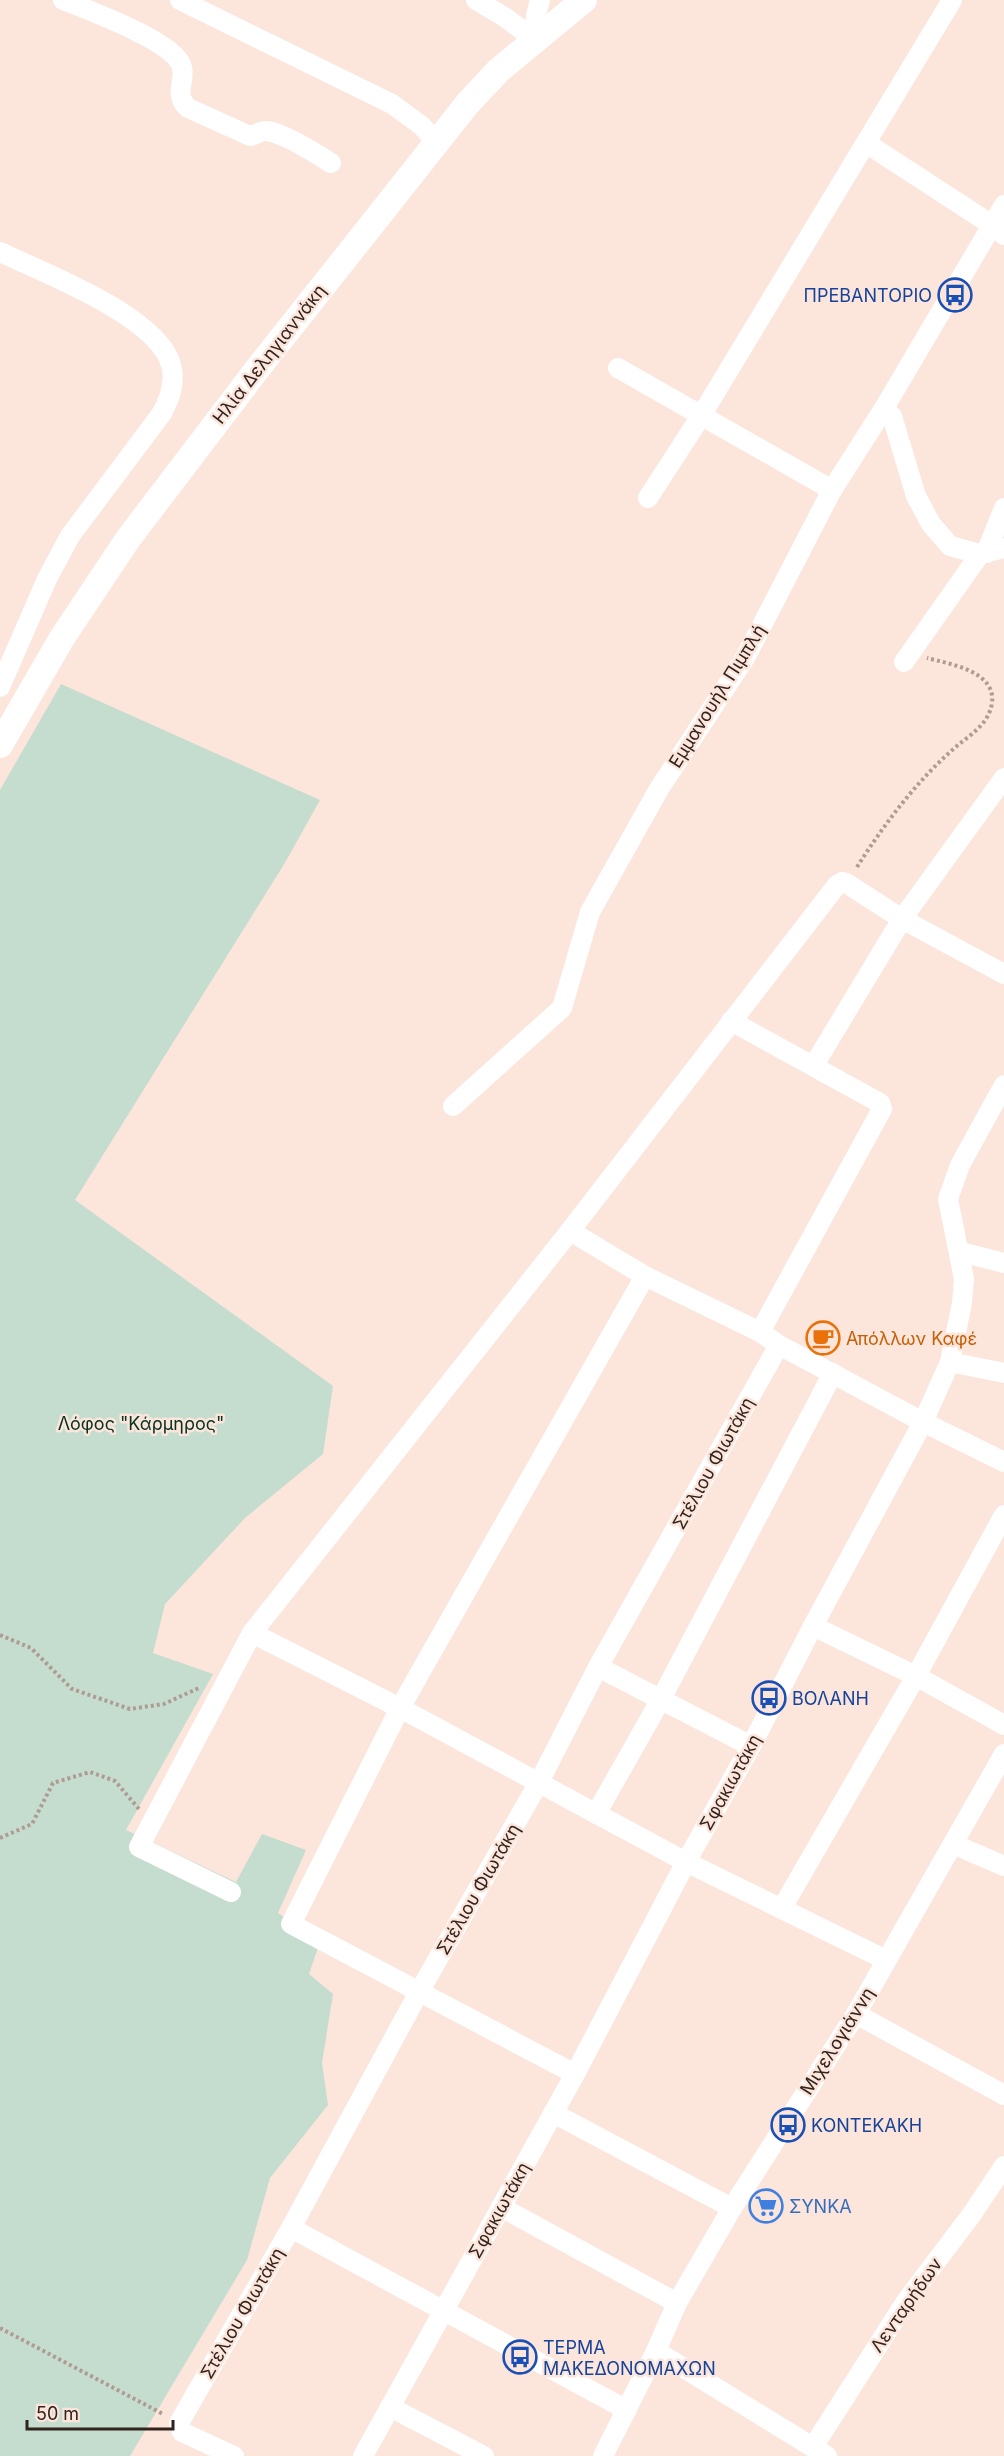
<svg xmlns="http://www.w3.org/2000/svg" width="1004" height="2456" font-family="Inter,sans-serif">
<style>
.green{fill:#c5ddcf}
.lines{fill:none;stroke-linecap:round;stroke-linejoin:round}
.path{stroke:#af9b93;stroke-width:4;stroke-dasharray:3 3;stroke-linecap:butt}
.minor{stroke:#fff;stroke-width:20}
.tertiary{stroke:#fff;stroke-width:26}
.labels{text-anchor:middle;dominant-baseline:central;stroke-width:5;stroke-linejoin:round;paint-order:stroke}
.transit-label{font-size:18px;fill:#164399;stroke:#fce5db;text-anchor:start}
.street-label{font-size:18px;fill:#31231d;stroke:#fce5db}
.food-label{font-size:18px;fill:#c56008;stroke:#fce5db;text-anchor:start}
.park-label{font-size:18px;fill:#063320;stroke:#fce5db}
.shop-label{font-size:18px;fill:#366cbe;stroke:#fce5db;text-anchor:start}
</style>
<rect width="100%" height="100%" fill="#fce5db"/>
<polygon class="green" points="61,684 320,800 286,861 75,1200 333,1386 323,1454 245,1518 165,1604 153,1653 213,1674 126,1830 236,1882 262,1834 306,1850 278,1913 320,1942 309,1974 333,1994 322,2063 328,2105 270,2178 247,2260 130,2456 0,2456 0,790"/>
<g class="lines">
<g class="path">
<path d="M857,867C885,823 918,779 958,745C972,734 989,723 992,703C996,671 950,664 927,658"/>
<polyline points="0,1635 31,1648 72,1689 130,1709 164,1704 201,1687"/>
<polyline points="0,1838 32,1824 53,1783 90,1772 115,1781 139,1809"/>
<polyline points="0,2328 163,2414"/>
</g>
<g class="minor">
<path d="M63,0C90,11 164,38 179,61C190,77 171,93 188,108L250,136C256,135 261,130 267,131C283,133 317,154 331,163"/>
<polyline points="180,0 392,104 422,126 436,142"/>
<polyline points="476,0 506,18 534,39"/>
<polyline points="534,39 536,15 540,0"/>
<polyline points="866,143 992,225 1004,235"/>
<path d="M0,252C44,273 158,316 171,365C176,382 170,398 162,413L70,536L47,579L0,687"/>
<polyline points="618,368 832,490"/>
<polyline points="883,410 892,416 916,496 931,524 950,546 980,554 1004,548"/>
<polyline points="648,498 701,416 952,0"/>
<polyline points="986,553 1004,508"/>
<polyline points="904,662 980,554"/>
<polyline points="731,1021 880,1103 882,1109 760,1332"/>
<polyline points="814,1065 902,919 1004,778"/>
<polyline points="453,1106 562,1008 590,912 659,789 745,658 832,490 883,410 1004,205"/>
<polyline points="570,1231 645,1276 760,1332 779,1345 923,1422 1004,1462"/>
<polyline points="961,1252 1004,1263"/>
<polyline points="950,1362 1004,1373"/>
<polyline points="813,1626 916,1676 1004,1725"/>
<polyline points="252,1633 400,1708 686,1862 886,1960"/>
<polyline points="598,1667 751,1746"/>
<polyline points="596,1814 661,1699 833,1373"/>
<polyline points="953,1844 1004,1866"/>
<polyline points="231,1892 139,1847 252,1633 570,1231 837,885 842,882 846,883 902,919 1004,974"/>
<polyline points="782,1908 916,1676 1004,1515"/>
<polyline points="856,2014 1004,2095"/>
<polyline points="575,2074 291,1924 400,1708 645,1276"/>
<polyline points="553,2113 732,2208"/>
<polyline points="501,2207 677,2303"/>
<polyline points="291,2228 627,2410"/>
<polyline points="656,2351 827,2456"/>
<polyline points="390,2407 484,2456"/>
<polyline points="813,2447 907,2300 972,2214 1004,2166"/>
<polyline points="234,2456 182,2432 179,2423 291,2228 419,1992 538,1784 598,1667 779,1345"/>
<polyline points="363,2456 575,2074 686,1862 751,1746 813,1626 923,1422 950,1362 962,1303 964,1279 948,1199 960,1165 1004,1085"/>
<polyline points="603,2456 656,2351 677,2303 732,2208 856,2014 1004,1754"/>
</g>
<polyline class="tertiary" points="0,745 62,638 128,539 255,372 468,103 499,70 584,0"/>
</g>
<defs>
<symbol id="bus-ring" viewBox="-11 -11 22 22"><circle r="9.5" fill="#fce5db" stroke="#1a4fb4" stroke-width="1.5"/><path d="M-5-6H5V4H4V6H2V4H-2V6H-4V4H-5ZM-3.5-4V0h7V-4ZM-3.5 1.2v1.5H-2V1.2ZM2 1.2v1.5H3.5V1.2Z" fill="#1a4fb4"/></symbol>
<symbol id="cafe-ring" viewBox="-11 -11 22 22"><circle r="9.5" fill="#fce5db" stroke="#e8710a" stroke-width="1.5"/><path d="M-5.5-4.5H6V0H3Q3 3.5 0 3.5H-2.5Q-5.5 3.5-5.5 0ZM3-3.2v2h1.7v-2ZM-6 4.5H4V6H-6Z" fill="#e8710a"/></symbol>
<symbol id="supermarket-ring" viewBox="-11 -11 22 22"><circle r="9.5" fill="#fce5db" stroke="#3f7fe0" stroke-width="1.5"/><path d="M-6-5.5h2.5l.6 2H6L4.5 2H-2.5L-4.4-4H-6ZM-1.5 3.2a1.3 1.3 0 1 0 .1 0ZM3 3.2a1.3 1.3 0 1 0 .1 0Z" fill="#3f7fe0"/></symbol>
</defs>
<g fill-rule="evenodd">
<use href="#bus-ring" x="936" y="276" width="38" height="38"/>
<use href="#cafe-ring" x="804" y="1319" width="38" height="38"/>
<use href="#bus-ring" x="750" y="1679" width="38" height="38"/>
<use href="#bus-ring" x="769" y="2106" width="38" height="38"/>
<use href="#supermarket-ring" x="747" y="2187" width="38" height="38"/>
<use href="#bus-ring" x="501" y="2338" width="38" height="38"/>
</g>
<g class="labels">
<g class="transit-label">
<text x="932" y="295" text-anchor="end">ΠΡΕΒΑΝΤΟΡΙΟ</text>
<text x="792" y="1698">ΒΟΛΑΝΗ</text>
<text x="811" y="2125">ΚΟΝΤΕΚΑΚΗ</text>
<text x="543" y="2347">ΤΕΡΜΑ<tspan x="543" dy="21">ΜΑΚΕΔΟΝΟΜΑΧΩΝ</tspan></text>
</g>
<g class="street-label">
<text transform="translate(269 354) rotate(-52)">Ηλία Δεληγιαννάκη</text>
<text transform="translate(717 696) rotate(-58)">Εµµανουήλ Πιµπλή</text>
<text transform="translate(713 1463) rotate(-61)">Στέλιου Φιωτάκη</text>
<text transform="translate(730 1782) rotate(-61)">Σφακιωτάκη</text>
<text transform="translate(478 1889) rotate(-60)">Στέλιου Φιωτάκη</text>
<text transform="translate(837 2041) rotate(-58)">Μιχελογιάννη</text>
<text transform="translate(499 2210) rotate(-61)">Σφακιωτάκη</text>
<text transform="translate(906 2305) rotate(-55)">Λενταρήδων</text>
<text transform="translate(242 2313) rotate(-60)">Στέλιου Φιωτάκη</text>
</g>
<g class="food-label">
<text x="846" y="1338">Απόλλων Καφέ</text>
</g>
<g class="park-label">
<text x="141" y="1423">Λόφος "Κάρμηρος"</text>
</g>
<g class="shop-label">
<text x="789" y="2206">ΣΥΝΚΑ</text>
</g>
</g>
<path d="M27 2420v9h146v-9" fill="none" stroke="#31231d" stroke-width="3"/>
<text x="36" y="2420" font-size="18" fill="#31231d" stroke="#fce5db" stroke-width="4.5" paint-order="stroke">50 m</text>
</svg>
